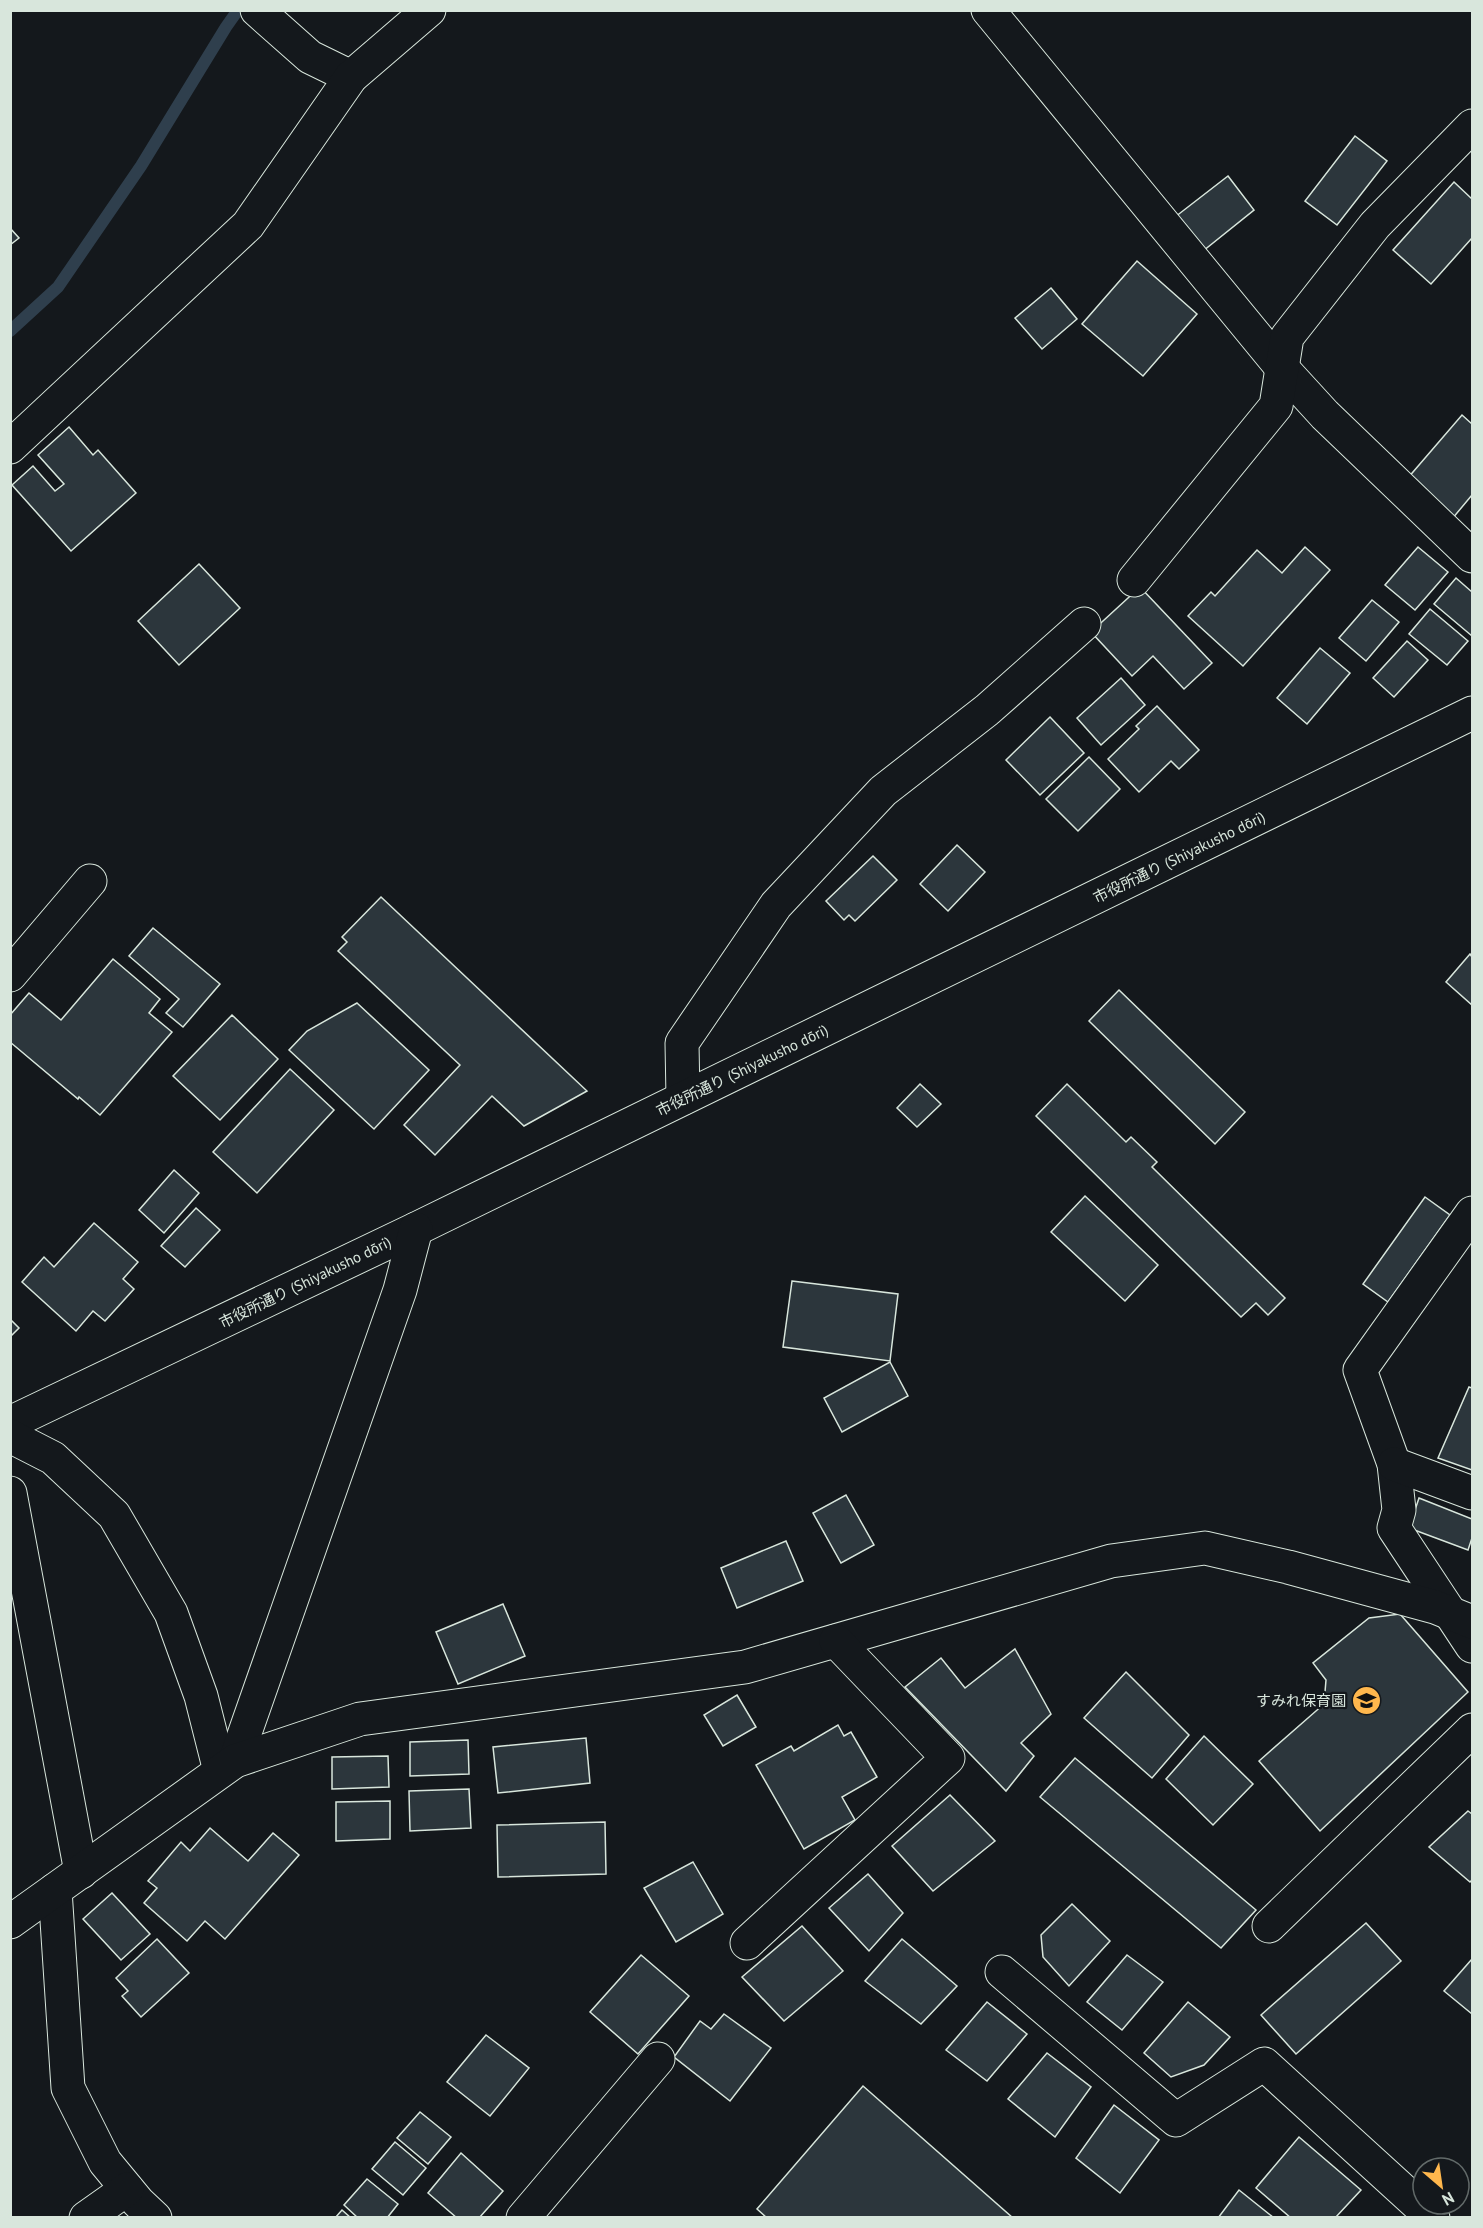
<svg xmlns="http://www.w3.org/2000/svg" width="1483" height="2228" font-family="'PT Sans','Noto Sans JP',sans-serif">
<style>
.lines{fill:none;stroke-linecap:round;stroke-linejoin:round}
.stream{stroke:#2f3f4d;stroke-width:12}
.building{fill:#2c363c;stroke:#d8e6dc;stroke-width:1.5}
.minor-casing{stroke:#d8e6dc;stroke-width:35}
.minor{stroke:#14181c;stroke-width:33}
.labels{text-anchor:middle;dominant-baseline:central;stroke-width:4.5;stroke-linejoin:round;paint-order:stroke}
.street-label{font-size:15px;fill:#d8e6dc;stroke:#14181c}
.poi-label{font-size:15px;fill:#d8e6dc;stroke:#14181c;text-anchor:end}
</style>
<rect width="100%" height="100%" fill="#14181c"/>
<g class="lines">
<polyline class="stream" points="10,331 58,287 141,166 226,27 238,10"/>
</g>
<g class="building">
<polygon points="1355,136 1387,161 1337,225 1305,201"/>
<polygon points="1228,176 1254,210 1203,251 1175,217"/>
<polygon points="1454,182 1472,199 1472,238 1431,284 1393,250"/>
<polygon points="10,228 19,238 10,245"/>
<polygon points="1137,261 1197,314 1143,376 1082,324"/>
<polygon points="1051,288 1077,319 1042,349 1015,318"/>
<polygon points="1462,415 1472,424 1472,495 1452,519 1407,479"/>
<polygon points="69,427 93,455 98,450 136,493 71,551 12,485 33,466 55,491 64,484 38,455"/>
<polygon points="1305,547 1330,570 1243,666 1188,616 1211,592 1215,596 1257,550 1282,573"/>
<polygon points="1418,547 1448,572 1415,610 1385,585"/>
<polygon points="199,564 240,608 179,665 138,621"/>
<polygon points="1456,578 1472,592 1472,636 1434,604"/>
<polygon points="1140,587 1212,663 1184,689 1153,656 1132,676 1091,632"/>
<polygon points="1372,600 1399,622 1366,661 1339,638"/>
<polygon points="1430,609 1468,641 1447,665 1409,634"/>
<polygon points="1407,641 1428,660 1394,697 1373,678"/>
<polygon points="1320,648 1350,673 1307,724 1277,698"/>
<polygon points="1121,678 1145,705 1101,745 1077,718"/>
<polygon points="1157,706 1199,750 1179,769 1171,761 1139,792 1108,759 1139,729 1136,726"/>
<polygon points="1050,717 1084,753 1040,795 1006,760"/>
<polygon points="1089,757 1120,789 1078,831 1046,799"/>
<polygon points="957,845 985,872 948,911 920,884"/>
<polygon points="873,856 897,880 855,921 849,915 844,920 826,901"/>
<polygon points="381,897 587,1091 524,1126 492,1096 435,1155 404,1125 460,1065 338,951 347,942 342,937"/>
<polygon points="153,928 220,984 183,1027 166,1013 179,999 129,956"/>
<polygon points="1470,954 1472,957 1472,1005 1446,982"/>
<polygon points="113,959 160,999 149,1013 172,1032 100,1115 79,1097 78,1099 10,1042 10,1015 29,993 61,1020"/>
<polygon points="1119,990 1245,1112 1215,1144 1089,1021"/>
<polygon points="357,1003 429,1070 374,1129 289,1050 307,1031"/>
<polygon points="232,1015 278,1059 220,1120 173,1076"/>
<polygon points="290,1069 334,1110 257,1193 213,1152"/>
<polygon points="920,1084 941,1104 917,1127 897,1108"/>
<polygon points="1067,1084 1126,1142 1131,1137 1157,1162 1152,1167 1285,1298 1268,1315 1256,1303 1241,1317 1036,1116"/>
<polygon points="174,1170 199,1193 164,1233 139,1210"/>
<polygon points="1085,1196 1158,1265 1125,1301 1051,1232"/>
<polygon points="1425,1197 1450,1215 1388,1302 1363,1284"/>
<polygon points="196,1208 220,1230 185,1267 161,1246"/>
<polygon points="94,1223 138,1262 123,1279 134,1289 105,1321 93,1311 76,1331 22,1282 44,1257 54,1267"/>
<polygon points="792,1281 898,1294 890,1361 783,1347"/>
<polygon points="10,1319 19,1328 10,1337"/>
<polygon points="890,1362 908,1396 842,1432 824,1398"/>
<polygon points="1469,1387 1472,1388 1472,1470 1438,1458"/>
<polygon points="846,1495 874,1545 841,1563 813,1513"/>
<polygon points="1419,1498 1472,1519 1472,1538 1468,1550 1409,1528"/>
<polygon points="786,1541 803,1581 737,1608 721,1568"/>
<polygon points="503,1604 525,1656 458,1684 436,1632"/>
<polygon points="1400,1614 1468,1692 1320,1831 1259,1761 1324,1704 1326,1680 1313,1663 1369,1618"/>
<polygon points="1015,1649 1051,1714 1021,1743 1034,1756 1006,1791 905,1687 941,1658 965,1688"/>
<polygon points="1126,1672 1189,1735 1152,1778 1084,1718"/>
<polygon points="737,1695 756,1727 723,1746 704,1715"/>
<polygon points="838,1725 844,1736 851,1732 877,1777 842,1797 855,1820 804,1849 756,1765 791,1746 794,1751"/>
<polygon points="1204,1736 1253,1784 1213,1825 1166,1779"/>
<polygon points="586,1738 590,1783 498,1793 493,1747"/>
<polygon points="468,1740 469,1774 410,1776 410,1742"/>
<polygon points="388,1756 389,1787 332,1789 332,1757"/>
<polygon points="1075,1758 1256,1910 1221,1948 1040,1797"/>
<polygon points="469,1789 471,1828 410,1831 409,1791"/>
<polygon points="950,1795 995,1841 933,1891 892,1846"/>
<polygon points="390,1801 390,1839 336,1841 336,1802"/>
<polygon points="1468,1811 1472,1814 1472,1880 1470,1882 1429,1847"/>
<polygon points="605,1822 606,1874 498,1877 497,1825"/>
<polygon points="210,1828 248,1861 273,1833 299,1855 225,1939 205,1921 187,1941 144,1903 157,1888 148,1881 181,1842 190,1851"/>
<polygon points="693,1862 723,1914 676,1942 644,1888"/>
<polygon points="868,1874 903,1913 869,1951 829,1908"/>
<polygon points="112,1893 150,1934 121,1960 83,1919"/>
<polygon points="1072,1904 1110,1941 1069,1986 1043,1957 1041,1935"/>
<polygon points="1366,1923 1401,1961 1296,2054 1261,2015"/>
<polygon points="802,1926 843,1971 784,2021 742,1977"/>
<polygon points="157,1939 189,1973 141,2017 122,1996 128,1991 116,1978"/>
<polygon points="902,1939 957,1986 921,2024 865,1981"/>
<polygon points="641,1955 689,1996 638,2054 590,2012"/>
<polygon points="1127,1955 1163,1982 1122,2030 1087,2002"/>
<polygon points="1472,1959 1472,2014 1444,1991"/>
<polygon points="987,2002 1027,2034 987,2081 946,2050"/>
<polygon points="1188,2002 1230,2037 1204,2065 1171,2077 1144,2053"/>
<polygon points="724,2014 771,2048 730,2101 674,2057 700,2021 711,2029"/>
<polygon points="486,2035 529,2068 490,2116 447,2082"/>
<polygon points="1047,2053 1091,2087 1055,2137 1008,2099"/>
<polygon points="863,2086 1013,2218 767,2218 757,2209"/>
<polygon points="1114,2105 1159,2140 1120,2193 1076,2158"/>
<polygon points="420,2112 451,2137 428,2164 397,2138"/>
<polygon points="1299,2137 1361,2190 1335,2218 1291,2218 1256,2188"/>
<polygon points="395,2142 426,2168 403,2195 372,2169"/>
<polygon points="461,2153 503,2191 479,2218 457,2218 428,2193"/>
<polygon points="367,2179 398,2204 387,2218 358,2218 344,2205"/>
<polygon points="1239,2190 1274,2218 1218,2218"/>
<polygon points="342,2210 351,2218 335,2218"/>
</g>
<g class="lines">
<defs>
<g id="minor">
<polyline points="257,10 310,57 351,77"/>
<polyline points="988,10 1282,368 1325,415 1472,556"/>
<polyline points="10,447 248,225 351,77 429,10"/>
<polyline points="1134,580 1276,406 1287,337 1375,225 1472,126"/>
<polyline points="10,975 90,881"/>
<polyline points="683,1098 682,1043 776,905 883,791 987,710 1084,624"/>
<polyline points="1472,1213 1360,1370 1394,1464 1399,1510 1394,1528 1472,1646"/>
<polyline points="10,1423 416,1229 1472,713"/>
<polyline points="10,1436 53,1458 114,1515 171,1613 201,1696 220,1771"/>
<polyline points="1394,1464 1472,1493"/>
<polyline points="10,1493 81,1872"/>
<polyline points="235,1761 400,1290 416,1229"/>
<polyline points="55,1890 68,2088 105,2162 138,2202 155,2218"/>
<polyline points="10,1922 235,1761 360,1719 745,1667 1111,1561 1205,1548 1288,1567 1435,1607 1472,1622"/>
<polyline points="1269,1926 1472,1730"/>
<polyline points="747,1943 948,1758 836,1641"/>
<polyline points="1002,1972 1176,2120 1264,2064 1433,2218"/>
<polyline points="86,2218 127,2189"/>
<polyline points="523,2218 658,2059"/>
</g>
</defs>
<use href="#minor" class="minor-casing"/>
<use href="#minor" class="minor"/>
</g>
<defs>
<symbol id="school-disc" viewBox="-11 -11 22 22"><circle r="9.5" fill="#ffb74d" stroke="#14181c"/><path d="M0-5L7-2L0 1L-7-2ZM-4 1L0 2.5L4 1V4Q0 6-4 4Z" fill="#111"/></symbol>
</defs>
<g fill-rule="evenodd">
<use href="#school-disc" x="1350" y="1684" width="33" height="33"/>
</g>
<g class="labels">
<g class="street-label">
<text transform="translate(1179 857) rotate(-26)">市役所通り (Shiyakusho dōri)</text>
<text transform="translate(742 1070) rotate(-26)">市役所通り (Shiyakusho dōri)</text>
<text transform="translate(305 1282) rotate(-26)">市役所通り (Shiyakusho dōri)</text>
</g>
<g class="poi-label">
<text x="1346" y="1700">すみれ保育園</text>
</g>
</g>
<rect width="1483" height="2228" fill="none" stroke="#d8e6dc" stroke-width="24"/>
<g transform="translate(1441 2186) rotate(151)"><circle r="28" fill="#14181c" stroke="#626a69" stroke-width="1.5"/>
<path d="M0-4.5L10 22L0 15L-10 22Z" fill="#ffb74d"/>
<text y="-9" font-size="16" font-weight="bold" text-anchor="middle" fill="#d8e6dc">N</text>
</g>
</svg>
